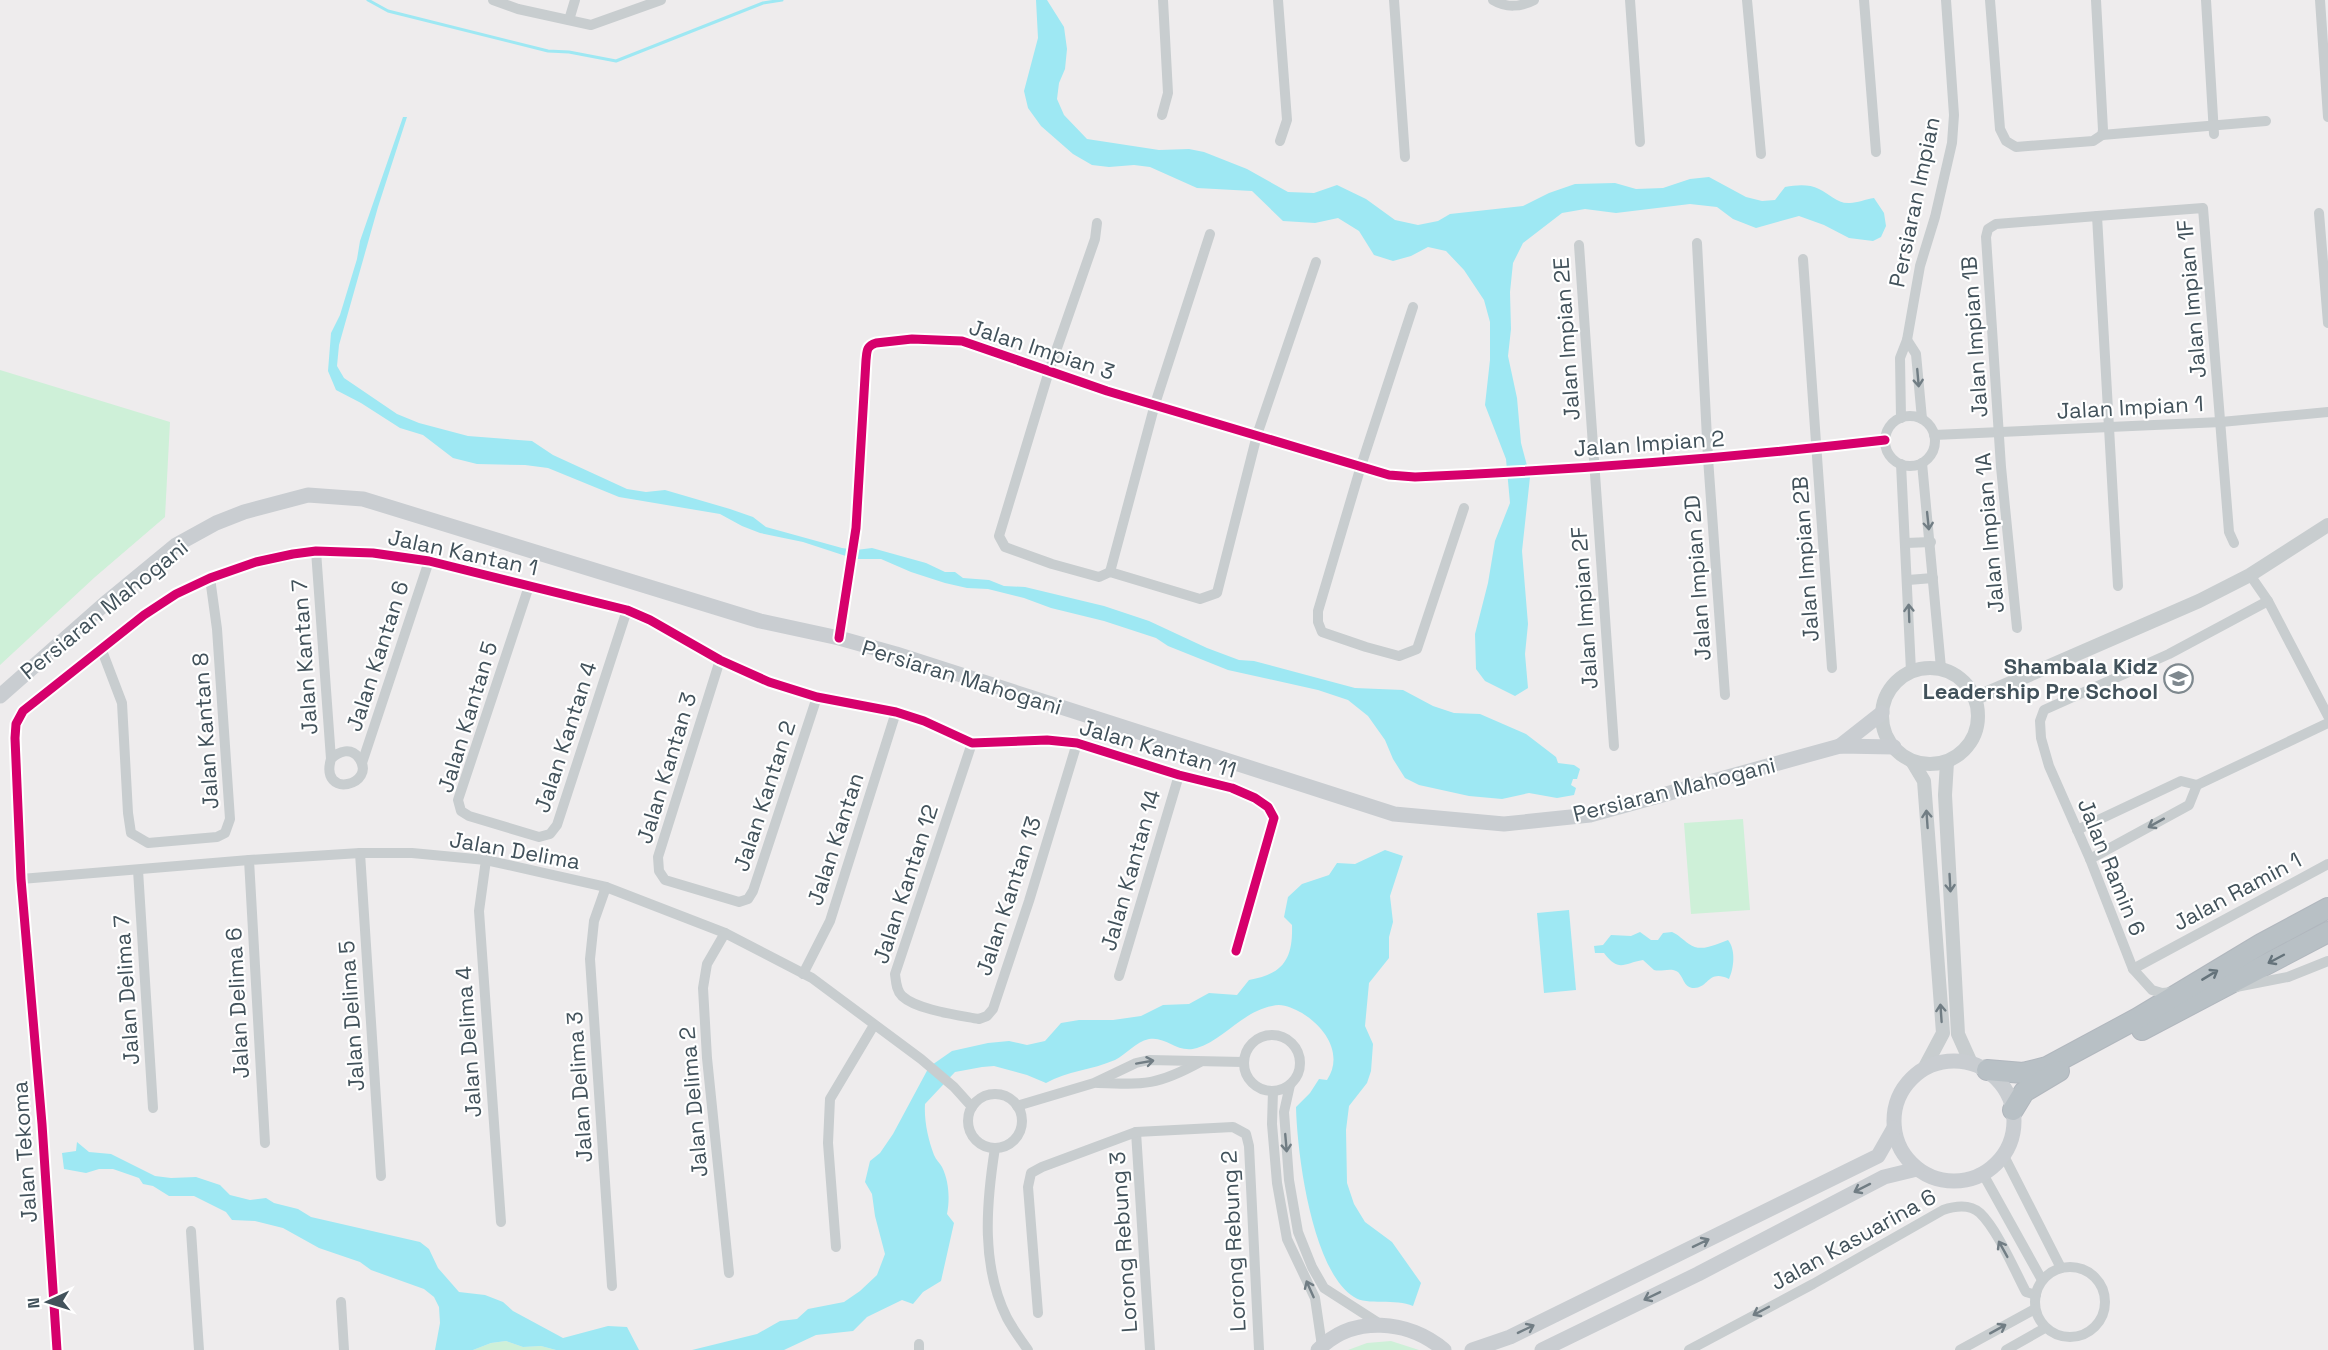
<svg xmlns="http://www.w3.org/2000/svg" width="2328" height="1350" font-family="'Space Grotesk',sans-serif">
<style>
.green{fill:#cef0d8}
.water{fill:#9ee8f3}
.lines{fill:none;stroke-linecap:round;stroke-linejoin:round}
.stream{stroke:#9ee8f3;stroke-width:3}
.motorway-casing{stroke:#b1b7be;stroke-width:22}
.minor{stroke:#c8cdcf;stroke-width:10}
.tertiary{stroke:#c8cdcf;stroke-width:14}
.secondary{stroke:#c9cdd1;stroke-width:15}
.motorway{stroke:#b8c0c5;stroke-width:20}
.cycleway-casing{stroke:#fff;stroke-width:13}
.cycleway{stroke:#d6006c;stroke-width:9}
.oneway{stroke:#717d84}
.oneway2{stroke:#65737b}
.labels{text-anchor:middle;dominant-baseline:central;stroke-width:4.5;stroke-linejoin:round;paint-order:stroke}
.street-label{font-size:22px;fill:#42525b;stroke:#fff}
.poi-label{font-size:22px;font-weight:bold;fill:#42525b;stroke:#fff;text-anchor:end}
</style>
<rect width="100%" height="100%" fill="#eeeced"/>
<g class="green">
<polygon points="0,370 170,422 165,517 95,577 0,665"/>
<polygon points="1743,819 1750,910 1691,914 1684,823"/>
<polygon points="506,1341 523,1347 541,1346 556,1350 473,1350 491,1343"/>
<polygon points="1391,1341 1419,1350 1348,1350 1367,1343"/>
</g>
<g class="water">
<path d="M1036,0H1047L1064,27L1067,49L1065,69L1059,83L1057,99L1064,115L1087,139L1159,150L1189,149L1204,152L1247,169L1288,192L1314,193L1337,185L1366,199L1395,220L1418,225L1438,221L1450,214L1523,206L1549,193L1575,184L1615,183L1636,189L1663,188L1690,179L1709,177L1746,197L1762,201L1775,200L1785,187C1797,185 1809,184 1819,189C1830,194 1837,204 1850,203C1857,203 1866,199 1874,198L1884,213L1886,226L1881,237L1873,241L1849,238L1824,225L1799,216L1756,228L1733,219L1717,207L1690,204L1616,213L1585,209L1562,213L1523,243L1513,263L1510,292L1511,329L1508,356L1517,398L1521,443L1530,477L1522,551L1528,624L1525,654L1528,688L1515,696L1485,681L1476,669L1475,634L1488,583L1495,541L1510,503L1506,459L1485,405L1490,360V322L1484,300L1464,270L1446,251L1428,247L1411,256L1393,261L1374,255L1359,231L1338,218L1315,223L1283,221L1252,191L1197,188L1150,167L1134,165L1109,167L1092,165L1073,154L1041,126L1028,108L1024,91L1038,38Z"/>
<polygon points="403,117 407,117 378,207 339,345 337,366 344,378 397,414 419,423 468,436 532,441 553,455 627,489 646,492 665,490 730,509 753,517 766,527 842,548 856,550 872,548 926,563 945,572 955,572 963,578 989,580 1004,586 1025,587 1104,606 1149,621 1207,648 1239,660 1254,661 1355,688 1403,690 1433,706 1454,713 1480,714 1526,734 1556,757 1558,763 1574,765 1580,769 1577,779 1573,779 1571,785 1576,788 1574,795 1557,798 1529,793 1502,799 1469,796 1419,785 1405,778 1393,759 1385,740 1368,716 1348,700 1318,690 1228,670 1168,646 1156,638 1104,621 1051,608 1024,598 988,589 967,588 945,583 911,572 881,559 855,559 803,542 760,533 742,526 720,514 619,497 548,468 525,465 477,464 453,458 423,435 400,428 361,403 336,390 328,371 331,333 340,315 357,259 360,241"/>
<path d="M1385,850L1403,856L1390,896L1393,922L1389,937V958L1369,983L1365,1026L1373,1044L1371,1071L1367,1083L1349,1106L1346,1130L1347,1183L1354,1204L1365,1222L1392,1242L1421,1283L1413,1306C1396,1298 1367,1306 1354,1297C1312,1271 1297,1153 1296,1107L1310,1093L1319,1079L1327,1080C1344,1054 1325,1027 1302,1013C1292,1008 1283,1003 1272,1006C1242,1012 1223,1040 1197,1048C1177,1054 1167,1036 1149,1039C1135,1042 1127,1054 1115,1060C1092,1070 1067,1071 1046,1083L1027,1075L994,1066L982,1067L955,1072L925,1104C924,1121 928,1139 934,1155C936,1160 940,1163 942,1167C949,1181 950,1199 947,1214L954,1223L941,1281L923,1292L913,1304L902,1300L867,1317L853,1331L816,1335L784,1350H692L757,1334L780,1321L797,1319L808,1309L844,1302L860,1291L877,1275L885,1254L875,1216L872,1194L865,1182L870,1161L880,1153L893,1134L929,1067L952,1051L988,1043L1009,1041L1027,1045L1045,1041L1061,1023L1079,1020H1113L1141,1016L1163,1005L1189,1004L1209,993L1237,995L1249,980C1284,974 1293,958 1292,925L1284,917L1288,897L1302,884L1329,875L1337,863L1355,864Z"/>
<polygon points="1569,910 1576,990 1544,993 1537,913"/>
<path d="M1640,932L1651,940H1658L1663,933L1672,932C1679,935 1683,940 1689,944C1701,953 1716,944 1728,940C1736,950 1734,968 1729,979C1708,969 1709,988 1694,988C1684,988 1684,978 1678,972C1671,967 1662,972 1654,970L1643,960C1624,963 1619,973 1604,953H1595L1594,946L1603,945L1611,935L1631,936Z"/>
<polygon points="77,1142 89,1152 111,1154 155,1176 171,1178 196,1177 220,1185 230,1195 250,1200 266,1198 274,1203 298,1209 311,1217 420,1242 429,1249 438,1268 459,1292 485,1295 503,1302 513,1311 563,1338 608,1326 627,1327 639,1350 556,1350 541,1346 523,1347 506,1341 491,1343 473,1350 435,1350 440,1323 439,1307 434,1297 424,1289 371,1270 360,1262 319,1248 283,1228 255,1221 232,1220 226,1212 194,1196 169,1196 153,1186 143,1184 139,1178 113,1169 99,1169 86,1173 64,1169 62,1153 76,1151"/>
</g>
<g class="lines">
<polyline class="stream" points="368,0 388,11 548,51 569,52 616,61 763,3 782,0"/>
<defs>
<g id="motorway">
<polyline points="2142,1030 2328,932"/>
<polyline points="1987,1070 2023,1073 2047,1067 2138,1018 2261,944 2328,908"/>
<polyline points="2013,1110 2024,1092 2059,1071"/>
</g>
</defs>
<use href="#motorway" class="motorway-casing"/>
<g class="minor">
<polyline points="493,0 518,9 591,25 661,0"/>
<polyline points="1278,0 1287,120 1280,141"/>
<polyline points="1394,0 1405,157"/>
<path d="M1493,0C1506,8 1521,7 1534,0"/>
<polyline points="1630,0 1640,142"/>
<polyline points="1747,0 1761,154"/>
<polyline points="1864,0 1876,152"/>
<polyline points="1990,0 2000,129 2006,141 2016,147 2093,141 2102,135 2103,130 2096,0"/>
<polyline points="2206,0 2214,134"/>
<polyline points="2320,0 2328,117"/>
<polyline points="569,20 575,0"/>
<polyline points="1162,115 1168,93 1163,0"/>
<polyline points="2102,135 2266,121"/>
<polyline points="2319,213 2328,323"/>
<polyline points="2097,216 2203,208 2229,532 2234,543"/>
<polyline points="1097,223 1095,239 1049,371 999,536 1005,547 1052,564 1099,577 1110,572 1200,599 1217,593 1257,435 1316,262"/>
<polyline points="1697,243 1708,458 1725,695"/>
<polyline points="1579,245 1614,746"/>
<polyline points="1803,259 1832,668"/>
<polyline points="1413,307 1361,466 1318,611 1318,622 1322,632 1366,647 1399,656 1417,649 1464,508"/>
<polyline points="1907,340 1916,354 1922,419"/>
<circle cx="1910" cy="441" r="25"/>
<polyline points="1901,418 1900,358 1907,340 1920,266 1935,217 1952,143 1954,115 1946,0"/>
<polyline points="1934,435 2221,422 2328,412"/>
<polyline points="1922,463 1941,668"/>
<polyline points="1901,464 1911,671"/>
<polyline points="1906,543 1931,542"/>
<path d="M316,551L331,759C319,800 378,785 359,758C351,747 339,751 331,759"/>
<polyline points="1110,572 1155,404 1210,234"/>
<polyline points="2250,575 2268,601 2328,716"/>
<polyline points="1908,580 1933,578"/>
<polyline points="529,586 458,800 461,811 469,816 539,837 550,834 557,825 627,610"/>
<polyline points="2017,628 2001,467 1986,237 1988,229 1996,224 2097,216 2118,586"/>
<path d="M839,638L856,528L866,360C867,352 866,346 876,343L912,339L962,341L1107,391L1389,475L1415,477C1572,470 1729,458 1885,440"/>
<polyline points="101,648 122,703 128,813 131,833 148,843 217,837 225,833 230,819 217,629 210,578"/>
<polyline points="720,660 658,857 659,871 665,880 739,902 748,899 753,891 817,697"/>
<path d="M972,743L895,974C896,981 896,990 902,996C917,1010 958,1015 979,1019L987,1016L993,1009L1029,901L1077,743"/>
<polyline points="362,763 429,561"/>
<polyline points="2077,830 2181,781 2197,785 2328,723"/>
<polyline points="360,853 381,1176"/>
<polyline points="2090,859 2189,805 2197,785"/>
<polyline points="249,860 265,1143"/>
<polyline points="486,860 479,911 501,1222"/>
<polyline points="138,870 153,1108"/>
<polyline points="21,879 249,860 360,853 412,853 486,860 606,887 725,933 812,978 921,1059 954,1087 972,1107"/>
<polyline points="606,887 594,921 590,959 612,1286"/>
<polyline points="725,933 707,964 703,988 707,1058 729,1273"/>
<polyline points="2133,969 2328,864"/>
<polyline points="803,974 830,921 896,712"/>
<polyline points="1119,976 1179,775"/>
<polyline points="2236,987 2288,977 2328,961"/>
<polyline points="2174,992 2162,993 2152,990 2133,969 2090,859 2049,766 2041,738 2040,721 2044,710 2169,654 2268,601"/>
<circle cx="1272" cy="1063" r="28"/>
<path d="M1098,1083C1145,1085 1158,1085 1200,1062"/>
<polyline points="1290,1085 1284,1112 1289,1180 1298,1232 1312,1267 1324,1288 1380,1324"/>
<polyline points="1273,1091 1272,1124 1277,1183 1287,1239 1315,1298 1322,1346"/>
<circle cx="995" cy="1121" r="27"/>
<polyline points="1017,1106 1094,1083 1136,1063 1149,1060 1243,1062"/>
<polyline points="1136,1132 1150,1350"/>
<path d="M995,1148C986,1205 981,1266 1007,1318C1013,1329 1021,1340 1028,1350"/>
<polyline points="2004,1156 2061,1268"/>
<polyline points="1983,1174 2042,1280"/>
<polyline points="191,1231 199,1350"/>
<polyline points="836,1247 828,1143 830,1099 874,1025"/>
<circle cx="2070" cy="1302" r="35"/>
<polyline points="341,1302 344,1350"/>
<polyline points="1038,1313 1028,1187 1031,1173 1042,1167 1136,1132 1233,1127 1246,1134 1249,1146 1259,1350"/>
<polyline points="919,1344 919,1350"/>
<polyline points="57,1350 42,1124 21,879 15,738 16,724 23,711 144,615 176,594 210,578 256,562 293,554 316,551 373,553 429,561 627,610 650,620 720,660 769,682 817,697 896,712 924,721 972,743 1047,740 1077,743 1179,775 1232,788 1255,798 1268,807 1274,818 1236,951"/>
<path d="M1689,1350L1813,1284L1943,1210C1955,1206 1970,1204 1980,1213C1997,1229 2015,1271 2026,1292L2036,1295"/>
<polyline points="1960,1350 2035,1309"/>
<polyline points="2006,1350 2045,1328"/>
</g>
<g class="tertiary">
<circle cx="1930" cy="716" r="48"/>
<polyline points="1976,698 2199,601 2250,575 2328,525"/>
<polyline points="1912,761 1924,781 1943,1033 1925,1067"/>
<polyline points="1947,762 1945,795 1958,1034 1971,1063"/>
</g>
<g class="secondary">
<polyline points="0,696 108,601 176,545 216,523 244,512 308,495 363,499 760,621 839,638 896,654 1394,814 1504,824 1590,815 1840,746 1894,747"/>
<polyline points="1840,746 1882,713"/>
<circle cx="1954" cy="1121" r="60"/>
<path d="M1318,1350C1353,1314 1409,1320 1444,1350"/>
<polyline points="1472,1350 1510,1337 1878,1156 1894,1128"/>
<polyline points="1542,1350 1698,1274 1884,1177 1917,1169"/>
</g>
<use href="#motorway" class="motorway"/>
<defs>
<g id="cycleway">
<path d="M839,638L856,528L866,360C867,352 866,346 876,343L912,339L962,341L1107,391L1389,475L1415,477C1572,470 1729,458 1885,440"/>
<polyline points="57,1350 42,1124 21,879 15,738 16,724 23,711 144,615 176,594 210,578 256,562 293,554 316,551 373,553 429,561 627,610 650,620 720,660 769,682 817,697 896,712 924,721 972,743 1047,740 1077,743 1179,775 1232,788 1255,798 1268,807 1274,818 1236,951"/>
</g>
</defs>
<use href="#cycleway" class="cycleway-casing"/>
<use href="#cycleway" class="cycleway"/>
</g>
<defs><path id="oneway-shaft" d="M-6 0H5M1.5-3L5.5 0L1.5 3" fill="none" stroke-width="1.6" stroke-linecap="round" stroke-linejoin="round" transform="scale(1.5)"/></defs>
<g class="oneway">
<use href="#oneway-shaft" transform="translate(1918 378) rotate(85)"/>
<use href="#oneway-shaft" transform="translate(1928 521) rotate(84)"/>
<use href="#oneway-shaft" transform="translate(1909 613) rotate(-92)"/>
<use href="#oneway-shaft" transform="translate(1927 819) rotate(-94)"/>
<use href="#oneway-shaft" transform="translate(2156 823) rotate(151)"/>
<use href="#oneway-shaft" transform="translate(1950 883) rotate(87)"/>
<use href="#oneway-shaft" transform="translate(1941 1013) rotate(-94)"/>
<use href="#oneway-shaft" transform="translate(1145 1062) rotate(-10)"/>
<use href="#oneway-shaft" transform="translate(1286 1143) rotate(85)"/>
<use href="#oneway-shaft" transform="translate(1862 1188) rotate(153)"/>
<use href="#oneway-shaft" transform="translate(1701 1243) rotate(-26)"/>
<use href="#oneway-shaft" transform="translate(2003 1249) rotate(-119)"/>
<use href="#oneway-shaft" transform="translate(1310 1289) rotate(-114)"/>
<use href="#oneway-shaft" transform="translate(1652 1296) rotate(154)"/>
<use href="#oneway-shaft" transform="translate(1761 1311) rotate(152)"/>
<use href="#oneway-shaft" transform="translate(1526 1329) rotate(-26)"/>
<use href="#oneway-shaft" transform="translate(1998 1329) rotate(-29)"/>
</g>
<g class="oneway2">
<use href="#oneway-shaft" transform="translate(2276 959) rotate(152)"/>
<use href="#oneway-shaft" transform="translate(2210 975) rotate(-31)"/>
</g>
<defs>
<symbol id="school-ring" viewBox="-11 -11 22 22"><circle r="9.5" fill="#fff" stroke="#7e888e" stroke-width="1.5"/><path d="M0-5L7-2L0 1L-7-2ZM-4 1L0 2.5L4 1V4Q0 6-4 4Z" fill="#7e888e"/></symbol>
</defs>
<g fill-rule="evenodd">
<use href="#school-ring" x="2162" y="662" width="33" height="33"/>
</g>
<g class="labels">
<g class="street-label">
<text transform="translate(1914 202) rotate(-78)">Persiaran Impian</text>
<text transform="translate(2191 299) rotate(-95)">Jalan Impian 1F</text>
<text transform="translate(1974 337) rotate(-94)">Jalan Impian 1B</text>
<text transform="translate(1566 339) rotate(-94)">Jalan Impian 2E</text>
<text transform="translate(1042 349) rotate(18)">Jalan Impian 3</text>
<text transform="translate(2130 407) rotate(-3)">Jalan Impian 1</text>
<text transform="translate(1649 443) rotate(-4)">Jalan Impian 2</text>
<text transform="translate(1989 533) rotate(-95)">Jalan Impian 1A</text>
<text transform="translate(463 552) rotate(12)">Jalan Kantan 1</text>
<text transform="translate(1805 559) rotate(-94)">Jalan Impian 2B</text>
<text transform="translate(1697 578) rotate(-94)">Jalan Impian 2D</text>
<text transform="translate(1584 608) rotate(-94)">Jalan Impian 2F</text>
<text transform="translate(104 609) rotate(-39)">Persiaran Mahogani</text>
<text transform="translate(377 656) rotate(-72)">Jalan Kantan 6</text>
<text transform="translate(304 657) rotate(-94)">Jalan Kantan 7</text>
<text transform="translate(962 677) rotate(17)">Persiaran Mahogani</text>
<text transform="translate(467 717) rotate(-73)">Jalan Kantan 5</text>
<text transform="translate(205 731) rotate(-94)">Jalan Kantan 8</text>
<text transform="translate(565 737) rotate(-72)">Jalan Kantan 4</text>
<text transform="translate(1158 748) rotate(16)">Jalan Kantan 11</text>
<text transform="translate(666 768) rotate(-73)">Jalan Kantan 3</text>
<text transform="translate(1674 789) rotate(-14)">Persiaran Mahogani</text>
<text transform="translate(764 796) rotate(-72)">Jalan Kantan 2</text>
<text transform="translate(835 839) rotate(-72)">Jalan Kantan</text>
<text transform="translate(515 850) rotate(10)">Jalan Delima</text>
<text transform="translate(2112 867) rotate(68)">Jalan Ramin 6</text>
<text transform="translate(1130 870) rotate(-74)">Jalan Kantan 14</text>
<text transform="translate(905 884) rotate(-72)">Jalan Kantan 12</text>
<text transform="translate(2237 891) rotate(-28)">Jalan Ramin 1</text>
<text transform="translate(1008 896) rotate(-72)">Jalan Kantan 13</text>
<text transform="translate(126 990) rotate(-94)">Jalan Delima 7</text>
<text transform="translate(237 1003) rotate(-93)">Jalan Delima 6</text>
<text transform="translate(351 1016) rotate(-94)">Jalan Delima 5</text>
<text transform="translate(468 1042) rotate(-94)">Jalan Delima 4</text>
<text transform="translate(579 1087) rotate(-94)">Jalan Delima 3</text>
<text transform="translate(693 1102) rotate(-95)">Jalan Delima 2</text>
<text transform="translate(24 1152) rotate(-94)">Jalan Tekoma</text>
<text transform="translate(1853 1239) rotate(-29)">Jalan Kasuarina 6</text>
<text transform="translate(1233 1241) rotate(-93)">Lorong Rebung 2</text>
<text transform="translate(1123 1242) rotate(-94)">Lorong Rebung 3</text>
</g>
<g class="poi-label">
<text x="2158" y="666">Shambala Kidz<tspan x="2158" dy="25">Leadership Pre School</tspan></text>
</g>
</g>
<g transform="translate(48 1302) rotate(266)" stroke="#ffffff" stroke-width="4.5" paint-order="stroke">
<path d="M0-4.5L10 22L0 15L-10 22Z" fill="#42525b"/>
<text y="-9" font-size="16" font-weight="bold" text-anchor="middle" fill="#42525b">N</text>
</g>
</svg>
